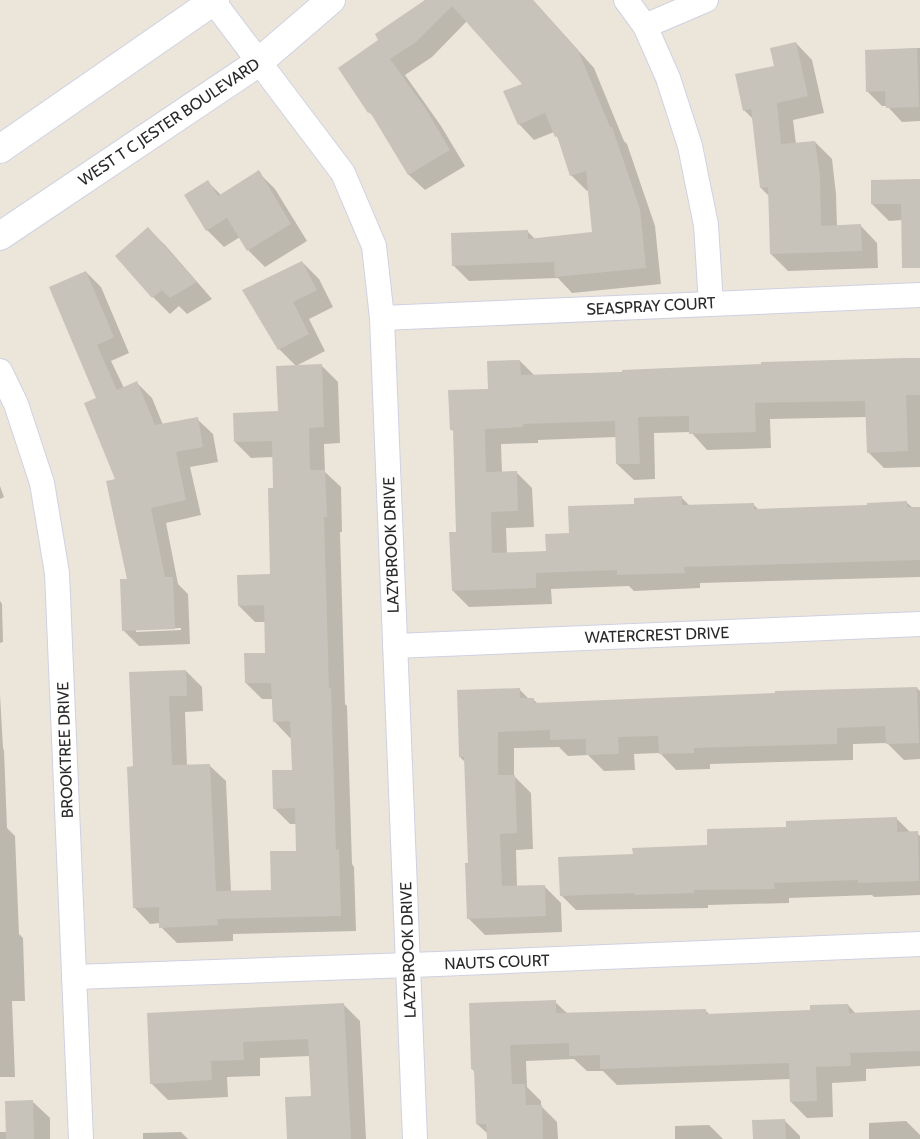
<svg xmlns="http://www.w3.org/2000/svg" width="920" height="1139" font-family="Cabin,sans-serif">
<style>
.shadow{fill:#0003;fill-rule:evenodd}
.building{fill:#c7c3ba}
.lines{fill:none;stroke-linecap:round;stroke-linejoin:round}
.minor-casing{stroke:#cfd1e3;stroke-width:26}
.secondary-casing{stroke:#cfd1e3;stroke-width:30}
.minor{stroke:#fff;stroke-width:24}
.secondary{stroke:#fff;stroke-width:28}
.labels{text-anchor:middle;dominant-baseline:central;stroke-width:4;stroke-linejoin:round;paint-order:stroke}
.street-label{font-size:16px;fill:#292929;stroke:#fff}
</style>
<rect width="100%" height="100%" fill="#ece6da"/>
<g class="shadow">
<polygon points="425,0 533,0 594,68 624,141 627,144 655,226 661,284 572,293 558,278 469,281 453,265 527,231 535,239 593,234 589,190 587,191 571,175 559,140 554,132 534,140 519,124 524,84 467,21 432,57 405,75 441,126 465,166 425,190 409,175 375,118 369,112 380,40"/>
<polygon points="796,43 812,60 824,113 793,120 796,144 815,142 832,159 836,194 837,227 861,226 877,243 878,268 788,271 771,254 769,196 761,188 754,120 744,110 775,66"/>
<polygon points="920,48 920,121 902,122 887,106 882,106 867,91 866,51"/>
<polygon points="258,172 275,189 307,241 265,267 248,250 240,237 224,247 207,230 208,182 221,195"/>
<polygon points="920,180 920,262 902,220 889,221 872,204"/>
<polygon points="148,229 165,245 212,299 187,314 179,306 170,314 153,297"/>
<polygon points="302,262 319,279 333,307 309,319 325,351 296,366 279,349"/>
<path d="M86,272L101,287L129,353L111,361L124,388L137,383L152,398L163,425L197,419L213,434L218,462L190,467L201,515L166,523L178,584L188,594L190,644L139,646L123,630L128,580L117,480L98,399ZM181,628V630L136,632V629Z"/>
<polygon points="920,359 920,467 884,468 868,452 867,417 770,419 771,448 707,450 691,432 654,433 655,479 634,480 617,464 616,437 538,440 538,443 501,444 502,473 516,472 532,488 534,527 506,528 507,554 547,552 570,534 635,505 681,497 690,506 753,504 759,510 868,506 906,502 913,508 920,508 920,577 700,583 700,588 634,591 629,586 551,589 552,604 469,607 453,591 457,533 454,432 451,429 520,361 535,376"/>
<polygon points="322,366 338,382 340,443 324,444 325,472 341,487 342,532 340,532 345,704 347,706 352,864 354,867 356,931 233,934 233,941 177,943 161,927 160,923 150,924 134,907 134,768 131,673 186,671 202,687 203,711 185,712 187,766 209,765 226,781 231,892 272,891 298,852 297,824 290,824 274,808 293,771 292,738 290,738 274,721 273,699 262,699 246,683 266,654 265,622 255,622 239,606 271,575 275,489 274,457 251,458 235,442 279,412"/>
<polygon points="0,486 4,497 0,499"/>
<polygon points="0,601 2,604 3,642 0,643"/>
<polygon points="917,688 920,691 920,759 904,760 887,743 853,744 853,760 710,764 710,769 676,770 660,753 634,754 635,770 604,771 588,755 568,756 559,747 514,748 514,776 531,793 533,849 516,850 517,887 544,886 561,903 562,932 485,935 468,918 469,864 465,762 460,757 520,690 529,699 533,699 538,704"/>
<polygon points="0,694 3,748 4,750 7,828 15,836 19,934 23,938 25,1001 12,1001 15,1077 0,1077"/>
<polygon points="896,818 911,833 917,833 920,836 920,895 874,897 872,895 789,898 789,903 708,905 708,908 576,910 561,895 634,855 708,847 788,828"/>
<polygon points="555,1002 568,1014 705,1010 710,1015 812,1011 848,1005 856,1014 920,1012 920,1066 866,1069 866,1081 832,1083 833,1117 807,1118 791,1102 791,1079 617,1085 603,1071 587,1071 574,1059 526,1061 527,1087 541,1101 541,1106 557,1122 558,1139 488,1139 488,1134 477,1124 475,1072 472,1069"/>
<polygon points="343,1004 360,1021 366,1139 288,1139 312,1098 310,1056 260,1058 260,1076 227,1077 228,1097 168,1100 151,1083 148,1015"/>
<polygon points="33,1102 50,1118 50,1139 0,1139 0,1132 7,1132"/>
<polygon points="784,1120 800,1136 800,1139 754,1139"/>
<polygon points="906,1121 920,1135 920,1139 869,1139 869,1123"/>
<polygon points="709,1125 723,1139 675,1139 675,1126"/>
<polygon points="181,1132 188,1139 143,1139 143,1133"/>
</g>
<g class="building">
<polygon points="425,0 533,0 578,50 610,127 612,127 640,209 646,268 555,277 554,262 452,266 451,233 528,230 528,239 592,232 586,171 570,176 557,136 555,137 545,113 518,125 503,91 522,84 452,6 416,42 390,59 426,109 450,150 408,175 370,112 368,113 338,68 378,40 375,34"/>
<polygon points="796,42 808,96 777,103 781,144 815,141 820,176 821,226 861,224 862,251 770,254 768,187 760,188 751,109 743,111 735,74 774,66 770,48"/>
<polygon points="917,48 919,107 886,108 885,91 866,92 865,50"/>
<polygon points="259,170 291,224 247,251 227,218 206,231 184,195 208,180 218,196"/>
<polygon points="920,179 920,268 902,268 901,204 871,204 871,180"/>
<polygon points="148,227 197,282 170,298 162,290 152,298 115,256"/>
<polygon points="302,261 317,290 293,302 309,334 278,350 242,290"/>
<polygon points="86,271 114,337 97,345 117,390 137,381 155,425 198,417 203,447 176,452 186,500 151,508 165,577 173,577 175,629 122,631 120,579 127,579 106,481 115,479 84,403 96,398 49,287"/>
<polygon points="905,358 920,358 920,395 906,395 908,451 867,453 865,401 755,403 756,432 689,434 689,416 638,417 640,464 616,464 615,421 523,424 523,427 485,429 486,472 517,471 518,511 491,512 492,553 546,551 545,534 569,533 568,506 634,504 634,498 682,496 682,505 754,503 754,509 867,505 867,503 907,501 907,507 920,507 920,560 684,567 685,573 617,575 617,570 536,573 536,588 452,591 449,532 456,532 453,430 450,430 448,390 488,389 487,361 520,360 521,375 622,372 622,370 761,364 761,362"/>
<polygon points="322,364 324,427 309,428 310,470 325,470 327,517 324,517 329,688 331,688 336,850 339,849 341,916 217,919 218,925 159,928 159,907 133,908 127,767 133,766 129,672 186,670 187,696 169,696 172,765 210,764 216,891 271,890 270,851 296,851 295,808 273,809 272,770 292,770 290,721 273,722 271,683 245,683 244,653 265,653 264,605 238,606 237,575 270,574 268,488 273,488 272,441 234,442 233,413 278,411 276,366"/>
<polygon points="917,687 919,743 886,744 885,726 837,728 837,744 694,748 694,753 659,754 658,736 618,737 619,754 586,755 586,739 550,740 550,730 498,732 498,775 515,775 517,833 500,834 502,886 545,885 546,916 467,919 465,863 468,863 464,757 459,757 457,690 520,688 520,698 534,698 534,703 775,693 775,691"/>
<polygon points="897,817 897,832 918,831 919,881 858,883 858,880 774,883 775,889 694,890 694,893 634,895 634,893 560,896 558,857 633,854 632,848 707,845 707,829 786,827 786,821"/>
<polygon points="556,1000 556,1013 706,1009 706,1014 810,1010 810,1005 848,1004 849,1013 920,1010 920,1051 850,1053 851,1066 816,1067 817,1101 790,1102 789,1063 600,1069 600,1055 569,1056 569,1043 510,1045 512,1084 525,1084 526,1105 542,1105 543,1139 487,1139 486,1124 476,1124 474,1069 471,1069 469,1003"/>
<polygon points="344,1003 351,1139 287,1139 285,1097 311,1096 308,1039 243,1042 244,1060 211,1061 212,1080 150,1084 147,1013"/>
<polygon points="33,1100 34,1139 6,1139 5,1101"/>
<polygon points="785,1119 786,1139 753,1139 752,1120"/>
</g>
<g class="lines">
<defs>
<g id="minor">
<polyline points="626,0 645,26 668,78 690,146 706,225 711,304"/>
<polyline points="213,1 343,173 374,246 382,318 415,1139"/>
<polyline points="645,26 706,0"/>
<polyline points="382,318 920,295"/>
<polyline points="0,371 16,404 42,483 57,573 81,1139"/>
<polyline points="395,646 920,624"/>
<polyline points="74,977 438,964 920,944"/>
</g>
<g id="secondary">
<polyline points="0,149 215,0"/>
<polyline points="0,236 259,62 331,0"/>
</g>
</defs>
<use href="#minor" class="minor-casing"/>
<use href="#secondary" class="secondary-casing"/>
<use href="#minor" class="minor"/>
<use href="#secondary" class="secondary"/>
</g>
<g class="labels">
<g class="street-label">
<text transform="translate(169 122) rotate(-34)">WEST T C JESTER BOULEVARD</text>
<text transform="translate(651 306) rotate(-3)">SEASPRAY COURT</text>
<text transform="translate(391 545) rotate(-92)">LAZYBROOK DRIVE</text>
<text transform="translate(657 635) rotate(-2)">WATERCREST DRIVE</text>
<text transform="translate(65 750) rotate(-92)">BROOKTREE DRIVE</text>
<text transform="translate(408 950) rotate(-92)">LAZYBROOK DRIVE</text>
<text transform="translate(497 962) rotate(-2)">NAUTS COURT</text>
</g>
</g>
</svg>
